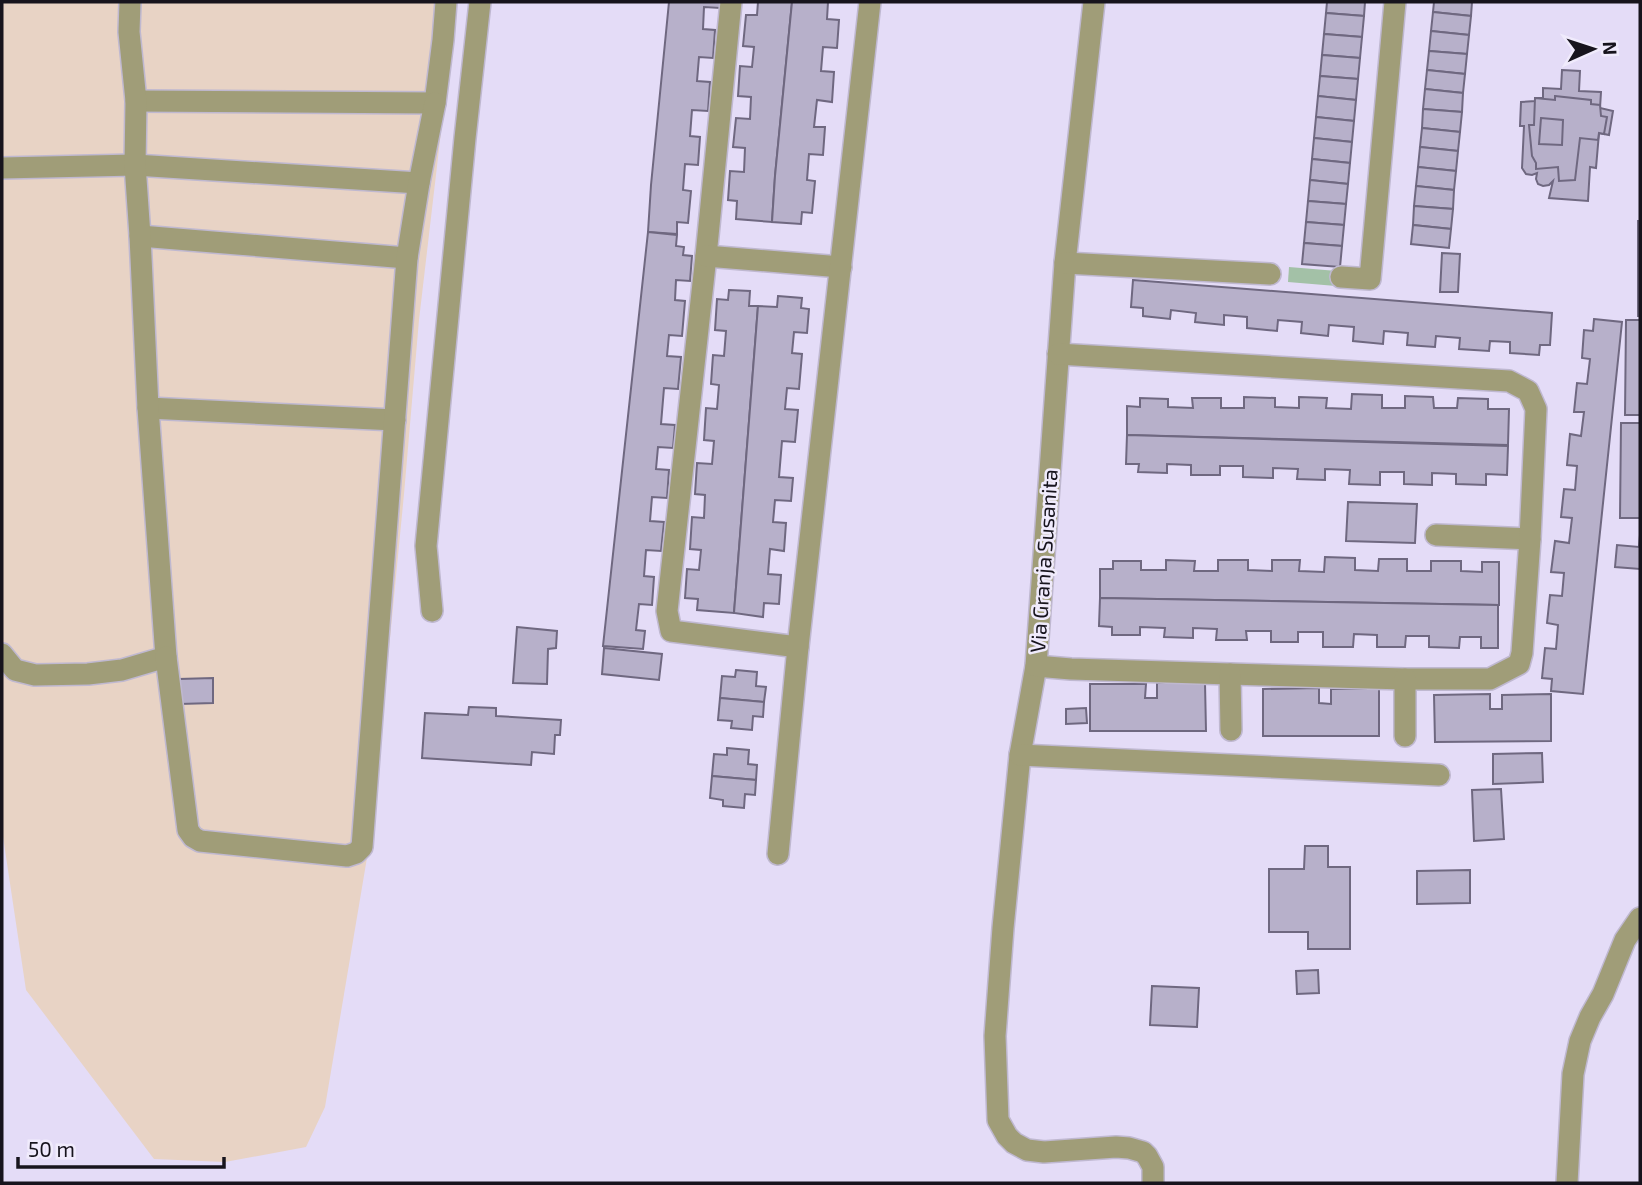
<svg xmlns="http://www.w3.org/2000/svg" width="1642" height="1185" font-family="'Exo 2',sans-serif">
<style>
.commercial{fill:#e8d3c5}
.green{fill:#a3c1a7}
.building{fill:#b7b0ca;stroke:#6f6880;stroke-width:2}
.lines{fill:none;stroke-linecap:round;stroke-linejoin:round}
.minor-casing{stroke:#bfb8d0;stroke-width:24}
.minor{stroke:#a09d78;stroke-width:21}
.labels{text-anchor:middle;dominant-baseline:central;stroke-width:5;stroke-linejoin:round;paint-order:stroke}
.street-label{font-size:21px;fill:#17141d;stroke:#f0ebfc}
</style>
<rect width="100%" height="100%" fill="#e4dcf7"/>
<polygon class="commercial" points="2,2 454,2 441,132 419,320 404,494 371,834 325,1107 306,1147 225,1162 154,1159 26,990 2,830"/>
<polygon class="green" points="1289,267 1337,271 1336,286 1288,282"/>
<g class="building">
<polygon points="669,2 720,2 720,8 704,7 703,29 715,30 713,58 699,57 697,81 710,82 708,111 692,110 690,136 700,137 698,165 685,164 683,190 691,191 688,223 677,222 677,234 648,232 651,185"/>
<polygon points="758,2 792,2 775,176 772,222 736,219 737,201 728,200 730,171 744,172 745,148 733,147 736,118 750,119 751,97 738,96 740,66 752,67 754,47 743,46 746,15 757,15"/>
<polygon points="792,2 828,2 827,19 839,20 837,48 823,47 821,71 834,72 832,102 817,100 814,127 825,127 823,155 809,154 807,180 815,181 812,213 802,212 801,224 772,222 775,176"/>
<polygon points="1327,2 1365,2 1364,16 1326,13"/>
<polygon points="1434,2 1472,2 1471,16 1433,12"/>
<polygon points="1433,12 1471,16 1469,35 1431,31"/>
<polygon points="1326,13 1364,16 1362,37 1324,34"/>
<polygon points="1431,31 1469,35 1467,54 1429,51"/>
<polygon points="1324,34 1362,37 1360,58 1322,55"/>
<polygon points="1429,51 1467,54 1465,74 1427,70"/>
<polygon points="1322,55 1360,58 1358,79 1320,76"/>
<polygon points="1427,70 1465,74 1463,93 1425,89"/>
<polygon points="1562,70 1580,71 1579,91 1601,92 1600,108 1613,111 1609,135 1599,133 1596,168 1590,167 1588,201 1549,198 1553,181 1549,185 1543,186 1538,184 1536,179 1537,173 1532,175 1526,174 1522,168 1524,126 1520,126 1521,102 1535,101 1535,98 1543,98 1543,88 1561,89"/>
<polygon points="1320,76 1358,79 1356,100 1318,96"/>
<polygon points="1425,89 1463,93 1462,112 1423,109"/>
<polygon points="1318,96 1356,100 1354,121 1316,117"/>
<polygon points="1555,96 1591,100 1591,104 1600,105 1601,116 1607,117 1604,134 1599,133 1598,140 1580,138 1575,180 1559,181 1558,167 1536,169 1536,163 1532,156 1529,125 1534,125 1535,98 1555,100"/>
<polygon points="1423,109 1462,112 1460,132 1422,128"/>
<polygon points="1316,117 1354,121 1352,142 1314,138"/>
<polygon points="1541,118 1563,120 1562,145 1539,144"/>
<polygon points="1422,128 1460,132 1458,151 1420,147"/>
<polygon points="1314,138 1352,142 1350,163 1312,159"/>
<polygon points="1420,147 1458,151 1456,171 1418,167"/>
<polygon points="1312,159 1350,163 1348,184 1310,180"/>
<polygon points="1418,167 1456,171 1454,190 1416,186"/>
<polygon points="1310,180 1348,184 1346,204 1308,201"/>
<polygon points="1416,186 1454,190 1453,209 1414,206"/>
<polygon points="1308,201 1346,204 1344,225 1306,222"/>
<polygon points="1414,206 1453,209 1451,229 1413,225"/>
<rect x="1638" y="221" width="2" height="95"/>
<polygon points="1306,222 1344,225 1342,246 1304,243"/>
<polygon points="1413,225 1451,229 1449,248 1411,244"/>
<polygon points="648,232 677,235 676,246 684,247 683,255 692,256 690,281 676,280 675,300 685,301 682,336 669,335 667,356 681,357 678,389 664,388 661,424 675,425 673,448 658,447 656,469 669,470 667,498 652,497 650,521 664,522 661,551 646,550 644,576 654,577 652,605 639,604 636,630 645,631 643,649 603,646"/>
<polygon points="1304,243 1342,246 1340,267 1302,264"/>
<polygon points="1442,253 1460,254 1458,292 1440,292"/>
<polygon points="1133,280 1552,313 1550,345 1540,345 1539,355 1510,353 1510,342 1490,341 1489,351 1459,349 1460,338 1436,336 1435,347 1407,345 1408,333 1384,331 1383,344 1353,341 1354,327 1329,325 1328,336 1301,333 1302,322 1278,320 1277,331 1247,328 1247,317 1224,315 1224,325 1195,322 1196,313 1171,310 1170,319 1143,316 1143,308 1131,307"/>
<polygon points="729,290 750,291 749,306 758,306 734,613 697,610 698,599 685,598 687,569 699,570 701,550 690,549 692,517 704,518 705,495 695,494 697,463 712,464 714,441 704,440 706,408 717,409 719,385 711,384 713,355 724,356 726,331 715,330 717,299 728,300"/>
<polygon points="778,296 802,298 801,308 809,309 807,333 794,332 792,353 802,354 799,389 787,388 785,409 798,410 795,442 782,441 779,477 793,478 791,501 775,500 773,522 786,523 784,551 770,549 768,574 781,575 779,604 764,603 763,617 734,613 758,306 777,307"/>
<polygon points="1594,319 1622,322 1583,694 1551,691 1552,679 1542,678 1545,648 1556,649 1558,625 1547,623 1550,595 1562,596 1564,573 1551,572 1555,541 1569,543 1572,518 1561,517 1564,489 1575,490 1577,466 1567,465 1570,434 1581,436 1584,412 1574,412 1577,383 1587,384 1590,359 1582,358 1584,330 1593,331"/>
<polygon points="1626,320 1640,320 1640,415 1625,415"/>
<polygon points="1352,394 1382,395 1382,408 1405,408 1405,396 1433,397 1434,408 1457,408 1458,398 1488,399 1488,409 1509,409 1508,445 1127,435 1127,406 1140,407 1140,398 1168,399 1168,407 1193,408 1192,398 1221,398 1221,408 1244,408 1244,397 1275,398 1275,407 1299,408 1299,397 1327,398 1326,408 1351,409"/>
<polygon points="1621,423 1640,423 1640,518 1620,518"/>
<polygon points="1127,435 1508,446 1507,475 1486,474 1486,485 1456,484 1456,474 1432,473 1432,485 1404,484 1404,472 1380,472 1380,485 1349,484 1350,470 1325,469 1325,480 1297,479 1298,469 1273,468 1273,478 1243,477 1243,466 1220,466 1220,475 1191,475 1191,465 1167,464 1167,473 1138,472 1139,464 1126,464"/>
<polygon points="1348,502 1417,504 1415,543 1346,541"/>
<polygon points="1640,535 1640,569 1615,567 1617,545 1639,547"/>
<polygon points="1325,557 1355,558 1355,570 1378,571 1379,559 1407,559 1407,571 1431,571 1431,561 1461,561 1461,571 1482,572 1482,562 1499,562 1499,605 1100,598 1100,569 1113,569 1113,561 1141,561 1141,570 1166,570 1166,560 1195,561 1194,571 1218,571 1218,560 1248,560 1248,570 1272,571 1272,560 1300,560 1299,571 1324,572"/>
<polygon points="1100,598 1498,605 1498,648 1481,648 1481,637 1460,637 1459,648 1429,647 1429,636 1406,636 1405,647 1377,647 1377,635 1354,634 1353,647 1323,647 1323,632 1298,632 1298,642 1271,642 1271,631 1246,631 1247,640 1216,640 1217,629 1193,628 1193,638 1164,637 1165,628 1140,627 1140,635 1112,635 1112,627 1099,626"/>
<polygon points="517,627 557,631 556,648 548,649 547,684 513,683"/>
<polygon points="604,648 662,654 659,680 602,674"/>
<polygon points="736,670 757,672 756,686 766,687 764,702 720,698 722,676 735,677"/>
<polygon points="213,678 213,703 180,704 179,679"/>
<polygon points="1157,683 1205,683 1206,731 1090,731 1090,684 1146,684 1145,698 1157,698"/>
<polygon points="1319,688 1319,703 1331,704 1331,689 1379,689 1379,736 1263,736 1263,689"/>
<polygon points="1490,694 1490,709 1502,709 1502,695 1551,694 1551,741 1435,742 1434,695"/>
<polygon points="720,698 764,702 763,717 753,716 752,730 731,728 732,721 718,720"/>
<polygon points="469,707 496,708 496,716 561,720 560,735 555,735 554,754 532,752 531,765 422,758 425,713 468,715"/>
<polygon points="1086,708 1087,723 1066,724 1066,709"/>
<polygon points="727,748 749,750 748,764 757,765 756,780 712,776 714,754 727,755"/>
<polygon points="1542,753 1543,782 1493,784 1493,754"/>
<polygon points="712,776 756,780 755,795 745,794 744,808 723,806 723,800 710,798"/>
<polygon points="1501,789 1504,839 1474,841 1472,790"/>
<polygon points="1305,846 1328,846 1328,867 1350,867 1350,949 1308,949 1308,932 1269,932 1269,869 1304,869"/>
<polygon points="1470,870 1470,903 1417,904 1417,871"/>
<polygon points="1318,970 1319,993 1297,994 1296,971"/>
<polygon points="1152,986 1199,988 1197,1027 1150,1025"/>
</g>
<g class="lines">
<defs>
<g id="minor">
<polyline points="731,2 706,256 667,611 671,631 798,647"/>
<polyline points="1094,2 1065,263 1036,666 1020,755 1003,928 995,1036 998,1120 1007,1136 1014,1143 1027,1150 1044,1152 1116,1147 1129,1148 1143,1152 1147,1156 1153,1167 1153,1183"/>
<polyline points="136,101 435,103 443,40 446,2"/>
<polyline points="2,168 135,165 419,183"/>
<polyline points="140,236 407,258"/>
<polyline points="706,256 841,267"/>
<polyline points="1065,263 1270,274"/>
<polyline points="1341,277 1370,279 1395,2"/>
<polyline points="148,408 395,420"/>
<polyline points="1436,535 1530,539"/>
<polyline points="432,611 426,546 465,138 480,2"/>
<polyline points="2,654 15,670 35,675 88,674 122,670 166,657 148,408 140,236 135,165 136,101 129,32 130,2"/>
<polyline points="166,657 188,830 193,837 200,841 347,856 356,853 362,847 407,258 419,183 435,103"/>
<polyline points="1036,666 1071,669 1230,674 1405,679 1490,679 1519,664 1522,653 1530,539 1536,409 1528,391 1509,381 1058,354"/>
<polyline points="1230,674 1231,730"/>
<polyline points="1405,679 1405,736"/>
<polyline points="1020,755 1439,775"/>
<polyline points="778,854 798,647 870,2"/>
<polyline points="1567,1183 1573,1074 1580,1041 1590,1017 1603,994 1625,940 1640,918"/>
</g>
</defs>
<use href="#minor" class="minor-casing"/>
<use href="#minor" class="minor"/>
</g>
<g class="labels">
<g class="street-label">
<text transform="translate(1043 561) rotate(-86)">Via Granja Susanita</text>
</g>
</g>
<rect width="1642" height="1185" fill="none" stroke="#17141d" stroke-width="7"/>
<g transform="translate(1593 49) rotate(87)" stroke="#f0ebfc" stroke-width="5" paint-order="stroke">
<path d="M0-5L12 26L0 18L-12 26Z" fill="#17141d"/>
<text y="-10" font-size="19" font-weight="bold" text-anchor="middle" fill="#17141d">N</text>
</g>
<path d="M18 1157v10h206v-10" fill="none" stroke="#17141d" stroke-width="3.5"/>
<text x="28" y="1157" font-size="21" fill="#17141d" stroke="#f0ebfc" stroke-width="5" paint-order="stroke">50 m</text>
</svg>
